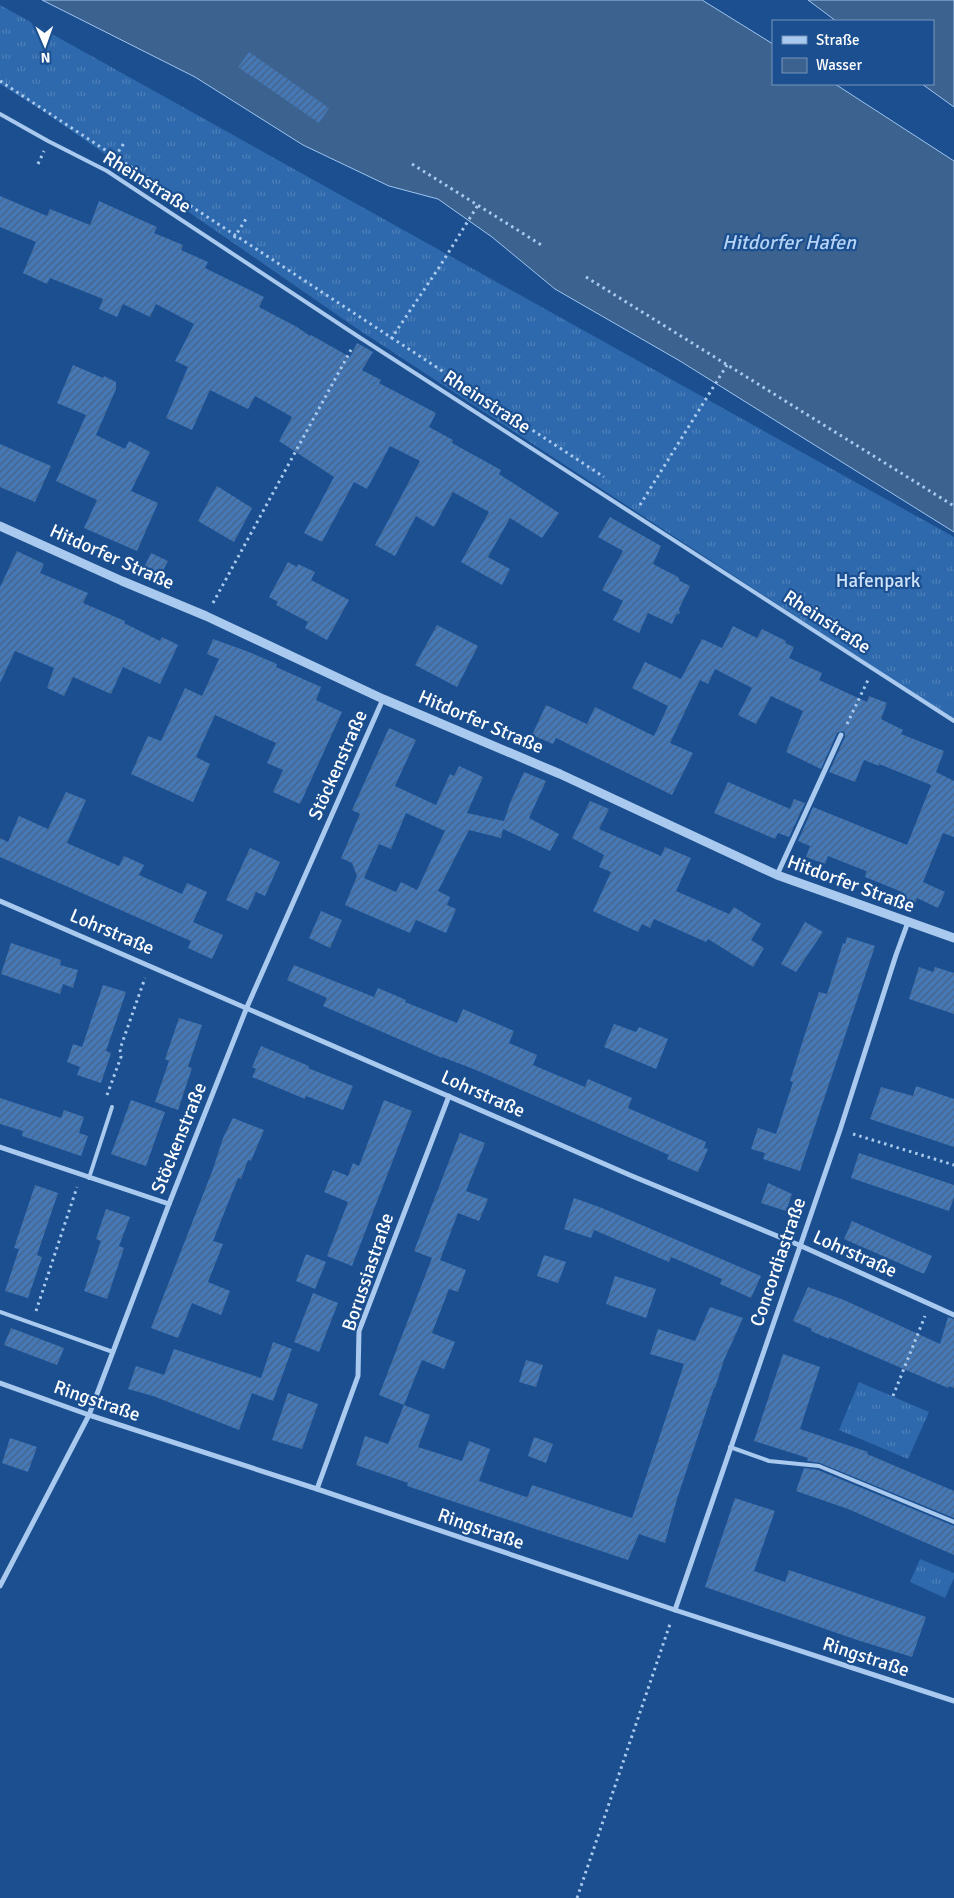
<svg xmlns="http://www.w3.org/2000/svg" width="954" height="1898" font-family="Signika,sans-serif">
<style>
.grass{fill:url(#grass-tufts)}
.water{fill:#3c6290;stroke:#9cc4f0}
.building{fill:url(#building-hatch);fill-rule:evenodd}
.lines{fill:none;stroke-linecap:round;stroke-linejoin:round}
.path{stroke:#a9c9ee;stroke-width:3;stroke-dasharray:2.5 4;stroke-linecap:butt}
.service{stroke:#a9c9ee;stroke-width:4}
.minor{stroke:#a9c9ee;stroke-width:5}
.tertiary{stroke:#a9c9ee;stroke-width:9}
.labels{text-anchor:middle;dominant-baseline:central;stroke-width:4.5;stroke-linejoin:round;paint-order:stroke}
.street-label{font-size:19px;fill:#fff;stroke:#1b4f8f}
.park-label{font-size:19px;fill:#cfe3fa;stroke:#1b4f8f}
.water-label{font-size:20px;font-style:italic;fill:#b5d3f5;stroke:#1b4f8f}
</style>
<defs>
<pattern id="grass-tufts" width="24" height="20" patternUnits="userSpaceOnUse" patternTransform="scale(1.25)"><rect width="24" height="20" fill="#2e69ad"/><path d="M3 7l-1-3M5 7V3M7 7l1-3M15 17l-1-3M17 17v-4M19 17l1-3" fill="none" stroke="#4d80b9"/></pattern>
<pattern id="building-hatch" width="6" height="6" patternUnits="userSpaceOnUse" patternTransform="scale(1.25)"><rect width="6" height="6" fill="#4478b7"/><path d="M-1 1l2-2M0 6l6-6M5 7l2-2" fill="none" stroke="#486282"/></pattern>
</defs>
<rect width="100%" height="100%" fill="#1b4f8f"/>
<g class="grass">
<polygon points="0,5 954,537 954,720 356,328 40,109 0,84"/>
<polygon points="859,1382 929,1412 908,1459 839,1430"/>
<polygon points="920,1559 954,1573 954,1578 945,1598 910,1582"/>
</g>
<g class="water">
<polygon points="42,0 702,0 773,44 773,84 835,84 954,161 954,532 680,361 555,289 492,237 438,199 389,186 303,145 195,77"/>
<polygon points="808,0 954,0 954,107 922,84 933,84 933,21 836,21"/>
</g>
<g class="building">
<polygon points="249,52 329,108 319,123 238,67"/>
<polygon points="0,196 47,216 50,209 90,225 99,201 157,227 154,233 183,245 181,250 208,262 205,268 264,297 259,307 297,327 310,336 311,335 350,357 357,343 373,352 362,370 381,380 379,383 436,413 429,427 453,440 452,443 501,470 499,474 559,513 542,538 510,518 488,557 510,569 502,585 461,562 489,512 453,492 434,527 416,516 395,556 375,545 420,461 390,446 367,489 354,482 322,542 304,533 334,477 279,441 292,417 255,396 248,409 210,390 192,430 166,418 188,367 175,361 194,324 156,304 150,317 123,304 117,317 99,309 103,299 50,278 47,284 23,273 36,242 0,227"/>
<polygon points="73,365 103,378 104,376 116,382 116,389 96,435 125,449 129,441 150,452 131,491 158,503 137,551 84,528 97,500 56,481 86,415 57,403"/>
<polygon points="0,444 51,466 35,502 0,487"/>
<polygon points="217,486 252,508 234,542 198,521"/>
<polygon points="610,517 661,546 653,564 678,577 680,581 690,586 679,609 680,613 676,615 672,624 648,613 639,633 613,620 623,601 602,590 623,551 598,537"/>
<polygon points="17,551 44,564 40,573 88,593 83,603 125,621 124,623 160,641 162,637 178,645 160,684 123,667 111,694 73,677 64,696 47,688 54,668 15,651 0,683 0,587"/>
<polygon points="151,553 168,561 157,582 141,574"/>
<polygon points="288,562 297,567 298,564 315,572 311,580 349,600 327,640 305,628 308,622 276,605 278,602 269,597"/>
<polygon points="437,625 478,646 457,687 415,665"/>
<polygon points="733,626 757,638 762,629 786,641 785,643 794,647 789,658 822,673 819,680 867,702 869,696 887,703 881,719 903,730 901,734 944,751 936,772 954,781 954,837 943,833 923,882 945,892 938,908 917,898 913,908 898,902 902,892 865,877 867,869 866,871 828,856 825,864 806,857 810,846 798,841 813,807 907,845 931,785 879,764 879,766 864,760 855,782 829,772 845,737 845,733 842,731 837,733 821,769 786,752 803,711 771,696 756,724 738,715 752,688 715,669 708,684 700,680 670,743 693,753 672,795 556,738 553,744 532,735 546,705 587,724 595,707 654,736 668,706 632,688 645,662 681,679 702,639 722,648"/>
<polygon points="213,639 249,652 277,664 276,667 321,687 316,700 342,712 300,804 273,792 283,770 267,763 276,743 215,715 196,757 210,764 193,802 131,774 148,736 161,741 185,688 202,696 219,659 207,654"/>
<path d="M389,728L416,740L395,786L436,805L450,774L454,776L459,766L483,777L467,813L504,821L510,803L524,772L546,781L529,818L559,834L550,851L503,829L501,838L469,830L438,891L450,897L447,905L456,909L446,933L416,920L410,933L345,905L357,876L352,863L341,858L360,814L352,810ZM406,813L445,831L417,890L401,882L396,892L364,878L379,844L391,849Z"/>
<polygon points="728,782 790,809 794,799 805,803 789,837 778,833 775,839 714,813"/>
<polygon points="66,792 86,800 67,843 119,866 124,856 144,865 139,875 182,894 187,883 207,892 193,922 223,935 212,959 188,948 191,941 0,857 0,838 8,842 19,816 48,829"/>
<polygon points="590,801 609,809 599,829 661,856 665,847 691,858 676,891 729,914 734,907 761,924 751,940 764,948 753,967 708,939 706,942 654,919 650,928 642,924 638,932 593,911 611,872 599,867 604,855 572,838"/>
<polygon points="250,848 280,862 265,896 256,892 248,910 226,900"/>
<polygon points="321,911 342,920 330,948 309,938"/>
<polygon points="805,922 823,932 796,972 781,964"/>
<polygon points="847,937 875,946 800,1171 763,1159 765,1153 751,1149 758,1128 776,1134 793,1082 790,1081 804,1037 819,992 827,994 843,943 845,944"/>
<polygon points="11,943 61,960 60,965 78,970 73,988 63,984 60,994 1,974"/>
<polygon points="294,965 374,997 378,988 406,1000 405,1002 457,1023 463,1009 514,1031 509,1043 537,1055 533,1065 585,1087 588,1079 632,1098 628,1108 706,1142 704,1148 708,1149 698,1172 667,1159 669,1155 476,1070 442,1057 442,1058 323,1006 327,998 287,980"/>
<polygon points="919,967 933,972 935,967 954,973 954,1014 909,999"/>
<polygon points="103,985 126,992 106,1051 111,1053 101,1083 77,1075 80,1067 67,1062 73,1044 82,1047"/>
<polygon points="179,1018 202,1025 188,1067 192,1068 178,1110 155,1102 169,1061 165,1059"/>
<polygon points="614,1024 636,1032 639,1027 668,1039 656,1069 604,1047"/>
<polygon points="261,1046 309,1066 308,1068 353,1086 343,1110 306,1096 305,1099 252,1077 256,1069 252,1067"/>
<polygon points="916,1086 954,1099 954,1147 870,1119 881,1087 913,1096"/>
<polygon points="0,1098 61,1118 64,1110 84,1117 79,1133 88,1136 81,1156 22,1136 23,1131 0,1124"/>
<polygon points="131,1100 165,1112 146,1166 111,1154"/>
<polygon points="384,1100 412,1111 352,1266 327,1256 348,1202 324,1192 333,1170 348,1176 353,1163 359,1166"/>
<polygon points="233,1118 264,1130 251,1161 248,1160 241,1179 238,1178 213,1241 223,1244 208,1282 230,1291 221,1315 192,1303 178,1338 151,1328 213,1169 223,1138"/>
<polygon points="460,1133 485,1143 466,1191 488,1199 479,1221 458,1213 440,1260 466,1270 458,1292 449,1289 432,1333 455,1342 444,1369 422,1360 404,1405 430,1415 418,1447 462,1461 469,1441 490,1449 479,1481 526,1497 528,1496 532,1485 632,1518 684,1364 650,1354 658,1329 695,1341 710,1307 743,1318 724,1360 715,1388 714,1388 677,1499 665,1543 639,1534 628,1560 407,1486 408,1483 356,1465 365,1436 388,1444 404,1405 379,1395 432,1258 414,1251"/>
<polygon points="859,1153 954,1185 954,1197 949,1211 851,1178"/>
<polygon points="768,1183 792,1194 786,1211 761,1203"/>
<polygon points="35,1185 58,1193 37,1255 42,1257 28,1298 5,1291 19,1249 14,1248"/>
<polygon points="574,1198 602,1208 761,1276 751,1298 720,1284 722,1279 671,1257 669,1262 594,1230 591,1238 564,1229"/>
<polygon points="106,1209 130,1217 119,1246 124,1248 107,1299 84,1291 101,1241 96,1239"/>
<polygon points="852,1221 932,1256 924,1274 844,1239"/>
<polygon points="306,1254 326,1262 315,1289 296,1281"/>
<polygon points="544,1255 566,1262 558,1283 537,1276"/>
<polygon points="615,1276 656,1289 646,1318 606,1304"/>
<polygon points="808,1287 844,1300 940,1344 948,1317 954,1319 954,1388 949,1386 948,1388 829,1337 829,1339 811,1331 812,1329 793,1321"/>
<polygon points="313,1293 338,1303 319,1352 294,1342"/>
<polygon points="11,1328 64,1348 57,1365 4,1345"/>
<polygon points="273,1342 292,1349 273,1401 252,1393 239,1430 153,1396 128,1389 136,1366 164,1375 174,1349 261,1378"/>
<polygon points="783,1354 820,1367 800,1429 868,1452 867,1454 954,1491 954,1518 820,1463 807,1461 808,1458 754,1441"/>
<polygon points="526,1360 543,1365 536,1387 519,1382"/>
<polygon points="288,1393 318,1404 302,1449 272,1440"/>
<polygon points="534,1437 553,1444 546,1463 528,1456"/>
<polygon points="10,1438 37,1447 28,1472 2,1463"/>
<polygon points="804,1468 818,1470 954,1526 954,1555 848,1509 796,1491"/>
<polygon points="735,1498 775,1511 754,1571 785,1582 789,1570 926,1617 912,1657 857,1640 705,1587"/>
</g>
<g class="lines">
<g class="path">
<polyline points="0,81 604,477"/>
<polyline points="115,157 124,143"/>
<polyline points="38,164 44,151"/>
<polyline points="412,164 543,246"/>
<polyline points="234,238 246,219"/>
<polyline points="586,277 954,506"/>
<polyline points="391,339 440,266 478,205"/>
<polyline points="640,505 727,365"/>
<polyline points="213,603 352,348"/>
<polyline points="847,724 868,680"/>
<polyline points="107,1095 121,1057 120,1049 145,978"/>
<polyline points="853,1134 954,1165"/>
<polyline points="36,1311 77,1187"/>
<polyline points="893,1396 925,1316"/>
<polyline points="577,1898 671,1621"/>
</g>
<g class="service">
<polyline points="0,114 48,141 107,171 359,337 954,721"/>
<polyline points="89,1178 112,1107"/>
<polyline points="0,1312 113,1352"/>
<polyline points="730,1447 769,1461 819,1466 954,1522"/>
</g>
<g class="minor">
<polyline points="777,875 841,735"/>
<polyline points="0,901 632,1176 799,1245 954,1315"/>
<polyline points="0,1147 169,1204"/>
<polyline points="0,1383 89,1415 317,1489 675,1610 954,1701"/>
<polyline points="317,1489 358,1376 359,1331 449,1096"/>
<polyline points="0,1586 89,1415 169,1204 247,1007 383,699"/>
<polyline points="675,1610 840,1130 896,955 908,922"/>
</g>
<polyline class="tertiary" points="0,526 122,581 206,616 383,699 560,774 777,875 954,938"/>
</g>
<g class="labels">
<g class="street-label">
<text transform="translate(147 182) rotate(32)">Rheinstraße</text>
<text transform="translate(487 402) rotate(33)">Rheinstraße</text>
<text transform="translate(112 557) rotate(24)">Hitdorfer Straße</text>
<text transform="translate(827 622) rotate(33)">Rheinstraße</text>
<text transform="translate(481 722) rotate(23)">Hitdorfer Straße</text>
<text transform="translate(338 765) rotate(-66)">Stöckenstraße</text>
<text transform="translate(851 884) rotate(20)">Hitdorfer Straße</text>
<text transform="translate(112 932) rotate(23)">Lohrstraße</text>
<text transform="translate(483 1094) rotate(24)">Lohrstraße</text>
<text transform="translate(179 1138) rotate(-68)">Stöckenstraße</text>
<text transform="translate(855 1254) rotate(24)">Lohrstraße</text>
<text transform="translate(778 1262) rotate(-71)">Concordiastraße</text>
<text transform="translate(368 1272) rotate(-71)">Borussiastraße</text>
<text transform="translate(97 1401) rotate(19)">Ringstraße</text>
<text transform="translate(481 1529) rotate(19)">Ringstraße</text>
<text transform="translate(866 1657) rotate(18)">Ringstraße</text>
</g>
<g class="park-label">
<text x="878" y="581">Hafenpark</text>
</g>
<g class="water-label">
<text x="789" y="242">Hitdorfer Hafen</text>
</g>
</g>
<rect x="772" y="20" width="162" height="65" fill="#1b4f8f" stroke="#7695bc"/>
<rect x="782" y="36" width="25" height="8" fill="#a9c9ee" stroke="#7695bc"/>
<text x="816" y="45" font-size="15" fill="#ffffff">Straße</text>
<rect x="782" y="58" width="25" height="15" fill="#3c6290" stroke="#7695bc"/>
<text x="816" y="70" font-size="15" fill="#ffffff">Wasser</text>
<g transform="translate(45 45) rotate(178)" stroke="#1b4f8f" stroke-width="4" paint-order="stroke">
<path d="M0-4L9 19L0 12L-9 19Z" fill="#ffffff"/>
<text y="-8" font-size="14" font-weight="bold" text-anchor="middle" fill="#ffffff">N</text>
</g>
</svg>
